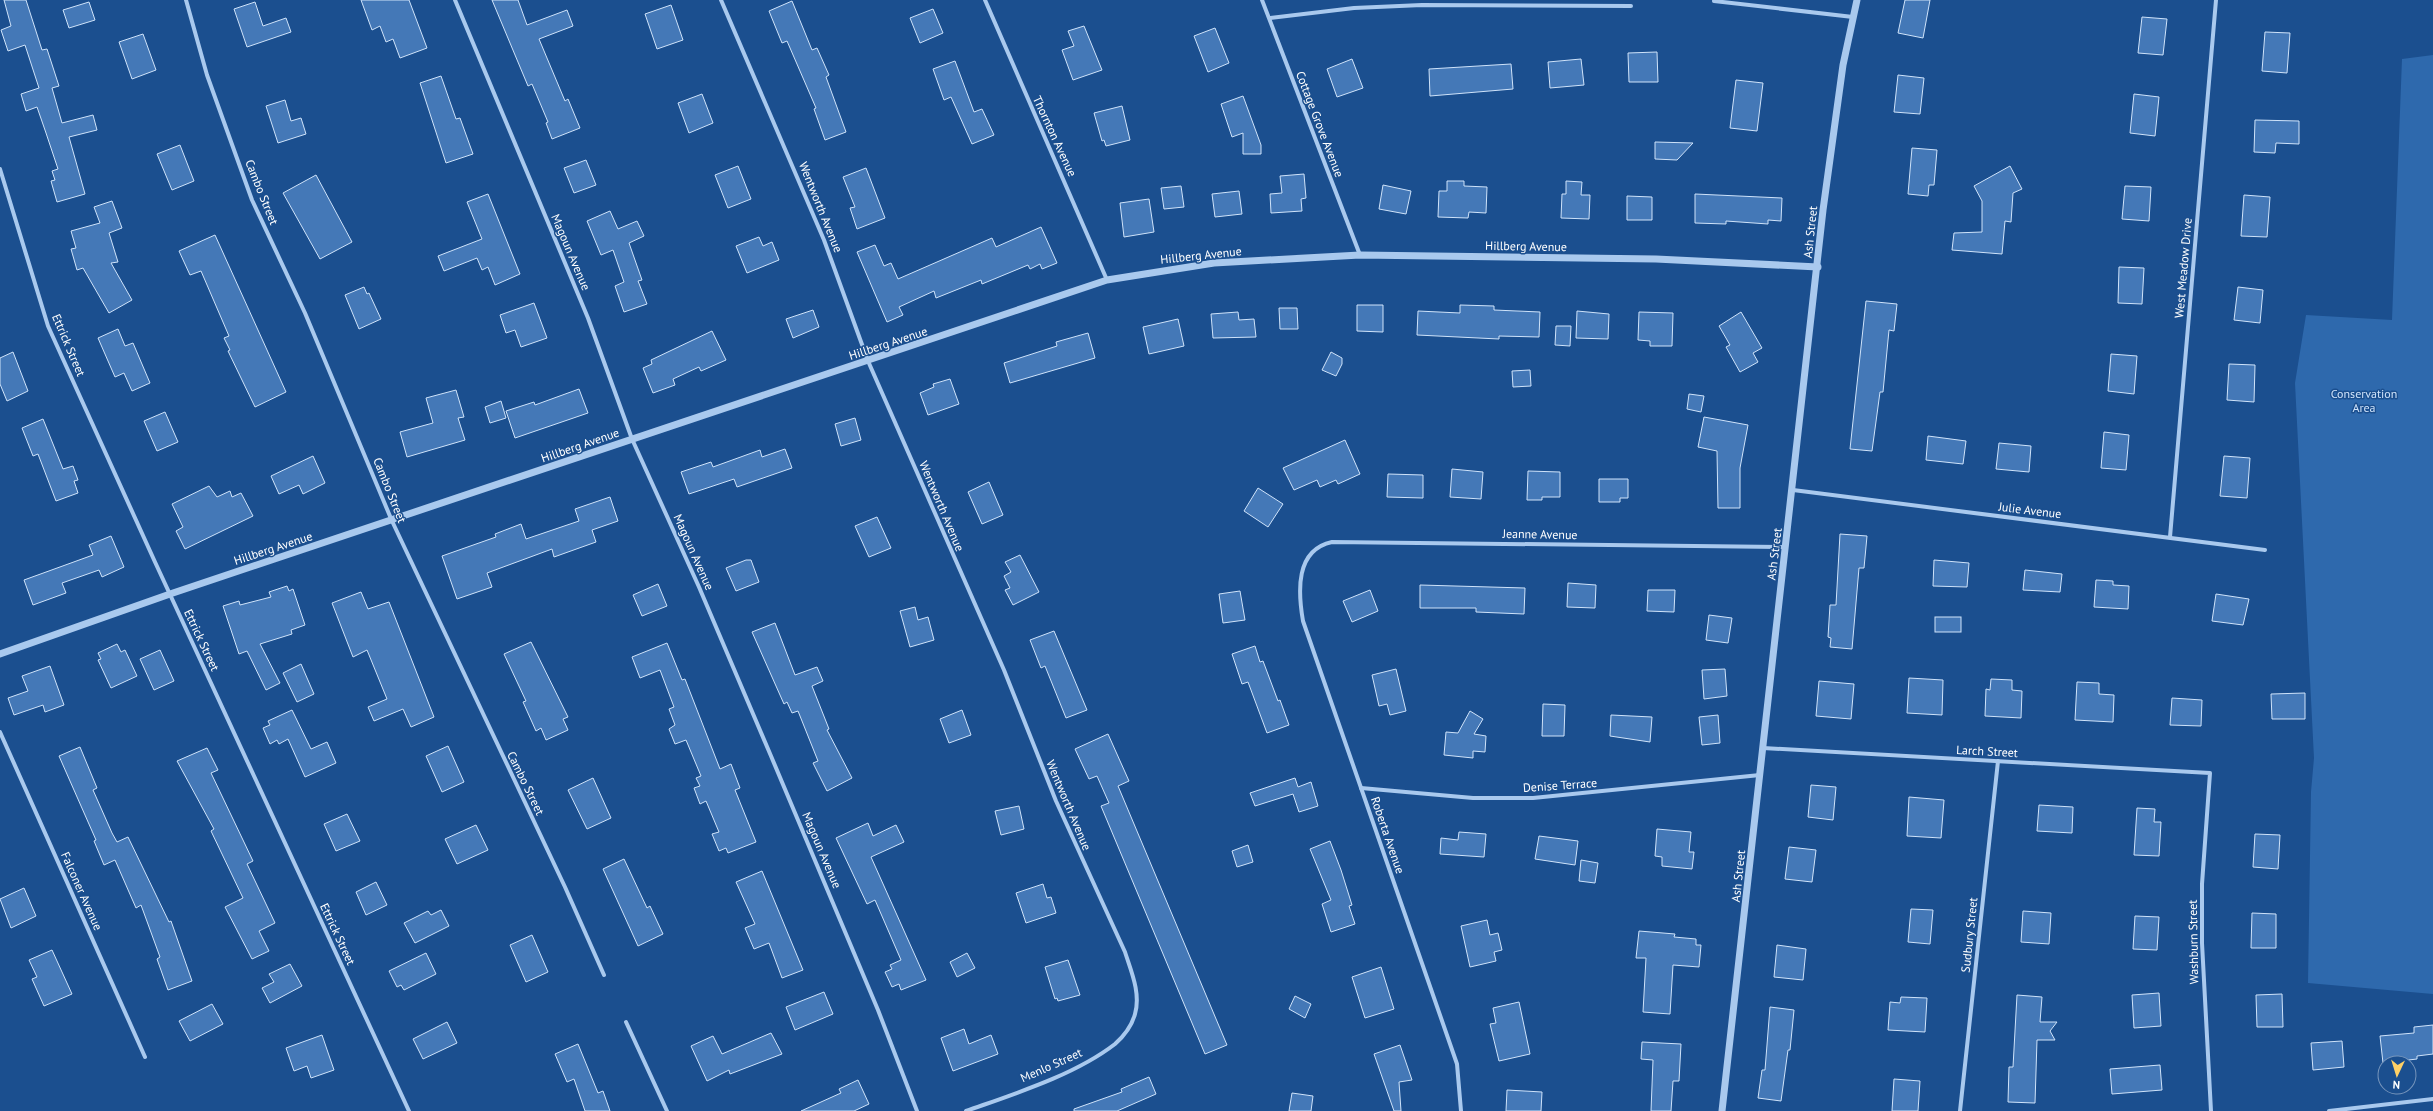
<svg xmlns="http://www.w3.org/2000/svg" width="2433" height="1111" font-family="'PT Sans',sans-serif">
<style>
.green{fill:#2e69ad}
.building{fill:#4478b7;stroke:#cfe3fa}
.lines{fill:none;stroke-linecap:round;stroke-linejoin:round}
.minor{stroke:#a9c9ee;stroke-width:4}
.tertiary{stroke:#a9c9ee;stroke-width:7}
.labels{text-anchor:middle;dominant-baseline:central;stroke-width:3;stroke-linejoin:round;paint-order:stroke}
.street-label{font-size:12px;fill:#fff;stroke:#1b4f8f}
.park-label{font-size:12px;fill:#cfe3fa;stroke:#1b4f8f}
</style>
<rect width="100%" height="100%" fill="#1b4f8f"/>
<polygon class="green" points="2433,55 2433,994 2308,983 2311,792 2314,758 2295,383 2306,315 2392,320 2402,59"/>
<g class="building">
<polygon points="4,0 26,0 42,50 47,49 59,86 52,88 62,123 93,115 97,130 69,137 85,194 57,202 51,181 55,180 52,171 58,169 46,133 37,107 26,111 21,94 39,88 25,45 8,51 1,30 11,26"/>
<polygon points="361,0 409,0 427,48 400,58 393,39 386,42 380,26 372,30"/>
<polygon points="492,0 518,0 527,25 567,10 573,26 539,39 565,101 568,99 580,128 552,139 546,123 548,122 532,84 528,86"/>
<polygon points="1905,0 1930,0 1923,38 1898,33"/>
<polygon points="792,1 812,50 817,48 829,75 826,77 846,132 825,140 814,109 816,108 787,41 782,43 769,11"/>
<polygon points="89,2 95,20 69,28 63,10"/>
<polygon points="255,2 263,26 286,18 291,32 247,47 234,9"/>
<polygon points="671,5 683,40 657,49 645,14"/>
<polygon points="933,9 943,33 920,43 910,18"/>
<polygon points="2142,17 2167,19 2163,55 2138,53"/>
<polygon points="1084,26 1102,70 1073,80 1062,50 1074,46 1068,31"/>
<polygon points="1215,28 1229,63 1208,72 1194,36"/>
<polygon points="2265,32 2290,33 2287,73 2262,71"/>
<polygon points="143,34 156,70 132,79 119,42"/>
<polygon points="1657,52 1658,82 1629,82 1628,53"/>
<polygon points="1352,59 1363,88 1337,97 1327,69"/>
<polygon points="1581,59 1584,85 1550,88 1548,62"/>
<polygon points="955,61 974,112 982,109 994,135 972,144 951,97 944,100 933,69"/>
<polygon points="1511,64 1513,89 1430,96 1429,69"/>
<polygon points="1898,75 1924,78 1920,114 1894,112"/>
<polygon points="441,76 456,119 460,118 473,154 446,163 420,83"/>
<polygon points="1736,80 1763,83 1757,131 1730,128"/>
<polygon points="702,94 713,123 689,133 678,103"/>
<polygon points="2134,94 2159,97 2155,136 2130,133"/>
<polygon points="1243,96 1261,145 1261,154 1243,154 1243,133 1232,137 1221,104"/>
<polygon points="285,100 291,121 301,118 306,134 278,143 266,106"/>
<polygon points="1122,106 1130,140 1106,146 1104,140 1102,141 1094,113"/>
<polygon points="2255,120 2299,121 2299,144 2276,143 2275,153 2254,152"/>
<polygon points="1655,142 1693,143 1677,160 1655,159"/>
<polygon points="180,145 194,181 172,190 157,154"/>
<polygon points="1912,148 1937,150 1934,185 1929,185 1928,196 1908,194"/>
<polygon points="586,160 596,185 574,193 564,168"/>
<polygon points="738,166 751,199 728,208 715,175"/>
<polygon points="2010,166 2022,189 2013,193 2011,222 2005,221 2002,254 1952,250 1954,233 1982,232 1982,201 1974,186"/>
<polygon points="866,168 885,218 857,229 850,208 855,207 843,177"/>
<polygon points="1304,174 1306,198 1301,199 1302,211 1271,213 1270,194 1282,193 1280,176"/>
<polygon points="316,175 352,242 320,259 283,193"/>
<polygon points="1447,181 1464,181 1464,186 1487,187 1486,213 1469,212 1468,218 1438,217 1439,191 1447,191"/>
<polygon points="1566,181 1582,182 1581,195 1590,195 1589,219 1561,218 1562,194 1566,194"/>
<polygon points="1383,185 1411,191 1406,214 1379,209"/>
<polygon points="1181,186 1184,207 1164,209 1161,188"/>
<polygon points="2125,186 2151,187 2149,221 2122,219"/>
<polygon points="1239,191 1242,214 1215,217 1212,194"/>
<polygon points="488,194 520,274 495,285 488,267 482,270 477,258 444,271 438,256 482,239 467,202"/>
<polygon points="1695,194 1782,198 1781,221 1768,220 1768,224 1726,221 1726,224 1695,223"/>
<polygon points="2244,195 2270,197 2267,237 2241,236"/>
<polygon points="1627,196 1652,197 1652,220 1627,220"/>
<polygon points="1149,199 1154,232 1124,237 1120,203"/>
<polygon points="112,201 122,228 109,233 118,262 111,263 132,300 109,313 83,268 77,270 71,249 76,248 71,231 100,223 94,207"/>
<polygon points="610,211 618,229 637,221 644,236 629,243 642,280 638,281 647,304 624,312 615,286 624,282 613,250 601,255 587,221"/>
<polygon points="1041,227 1057,263 1042,269 1040,264 1030,269 1028,265 982,284 981,280 936,298 934,291 899,307 903,315 887,322 857,252 875,245 884,266 891,263 898,279 992,238 996,247"/>
<polygon points="215,235 286,392 255,407 228,351 230,350 224,338 229,336 201,271 190,275 179,251"/>
<polygon points="759,237 763,246 772,242 779,260 747,273 736,246"/>
<polygon points="2119,267 2144,268 2142,304 2118,303"/>
<polygon points="364,287 367,294 369,293 381,319 359,329 345,295"/>
<polygon points="2238,287 2263,290 2260,323 2234,320"/>
<polygon points="1866,301 1897,304 1894,331 1889,330 1883,392 1880,392 1872,451 1850,449"/>
<polygon points="534,303 547,338 521,347 515,330 506,333 500,315"/>
<polygon points="1357,305 1383,305 1383,332 1357,331"/>
<polygon points="1460,305 1494,306 1494,310 1540,312 1539,337 1499,336 1499,339 1417,335 1418,311 1460,313"/>
<polygon points="1279,308 1297,308 1298,329 1280,329"/>
<polygon points="813,310 819,327 793,338 786,319"/>
<polygon points="1577,311 1609,314 1608,339 1576,338"/>
<polygon points="1238,312 1239,320 1254,319 1256,337 1213,338 1211,314"/>
<polygon points="1639,312 1673,313 1672,346 1650,346 1650,341 1638,340"/>
<polygon points="1741,312 1762,348 1753,353 1758,362 1740,372 1726,347 1730,345 1719,326"/>
<polygon points="1178,319 1184,346 1149,354 1143,327"/>
<polygon points="1556,326 1571,326 1570,346 1555,345"/>
<polygon points="118,329 125,346 133,343 150,383 132,391 124,373 115,377 98,338"/>
<polygon points="712,331 726,360 701,371 699,367 673,379 675,385 653,393 643,368 652,364 651,360"/>
<polygon points="1088,333 1095,358 1010,383 1004,363 1057,346 1056,342"/>
<polygon points="13,352 28,391 7,401 0,384 0,358"/>
<polygon points="1331,352 1342,358 1342,364 1336,376 1322,370"/>
<polygon points="2111,354 2137,356 2134,394 2108,391"/>
<polygon points="2229,364 2255,365 2254,402 2227,400"/>
<polygon points="1530,370 1531,386 1513,387 1512,371"/>
<polygon points="950,379 959,404 928,415 920,393 934,387 933,384"/>
<polygon points="579,389 588,413 515,438 506,411 534,402 535,405"/>
<polygon points="456,390 464,417 458,418 465,440 407,457 400,432 433,423 426,398"/>
<polygon points="1689,394 1704,396 1701,412 1687,409"/>
<polygon points="501,401 506,418 490,423 485,407"/>
<polygon points="165,412 178,442 157,451 144,421"/>
<polygon points="1704,417 1748,425 1740,468 1740,508 1718,508 1717,451 1698,447"/>
<polygon points="855,418 861,440 841,446 835,424"/>
<polygon points="43,419 63,469 73,466 78,480 74,481 78,493 56,501 38,454 33,456 22,428"/>
<polygon points="2104,432 2129,435 2126,470 2101,468"/>
<polygon points="1928,436 1966,441 1963,464 1926,460"/>
<polygon points="1345,440 1360,474 1338,484 1336,480 1320,487 1317,480 1294,490 1283,468"/>
<polygon points="1999,443 2031,446 2029,472 1996,469"/>
<polygon points="785,449 792,468 737,487 734,479 689,494 681,472 711,462 713,467 760,450 762,457"/>
<polygon points="313,456 325,483 303,494 299,485 279,494 271,476"/>
<polygon points="2224,456 2250,458 2247,498 2220,496"/>
<polygon points="1452,469 1483,472 1481,499 1450,497"/>
<polygon points="1528,471 1560,472 1560,497 1542,497 1542,500 1527,500"/>
<polygon points="1388,474 1423,475 1423,498 1387,497"/>
<polygon points="1599,479 1628,479 1628,498 1620,498 1620,502 1599,502"/>
<polygon points="989,482 1003,515 982,524 968,492"/>
<polygon points="209,486 217,497 230,491 232,497 241,493 253,516 185,549 176,531 183,527 172,504"/>
<polygon points="1258,488 1283,504 1268,527 1244,511"/>
<polygon points="610,497 618,521 592,530 596,542 554,557 552,549 487,573 492,587 457,599 442,556 496,537 495,534 521,524 526,539 579,521 575,509"/>
<polygon points="877,517 891,548 869,557 855,526"/>
<polygon points="1840,534 1867,536 1864,568 1859,568 1852,649 1830,647 1831,638 1828,637 1830,605 1836,605"/>
<polygon points="111,536 124,567 102,577 99,570 62,583 66,593 33,605 24,580 93,555 89,545"/>
<polygon points="1020,555 1039,592 1013,605 1005,590 1010,588 1004,576 1011,572 1005,562"/>
<polygon points="746,560 751,560 759,582 736,591 726,568"/>
<polygon points="1934,560 1969,563 1967,587 1933,586"/>
<polygon points="2025,570 2062,574 2060,592 2023,590"/>
<polygon points="2096,580 2113,581 2113,585 2129,586 2128,609 2094,607"/>
<polygon points="1568,583 1596,585 1595,608 1567,607"/>
<polygon points="658,584 667,606 642,616 633,595"/>
<polygon points="1420,585 1525,588 1524,614 1476,612 1476,608 1420,608"/>
<polygon points="287,586 289,591 293,589 305,625 291,630 292,634 260,644 280,683 266,690 247,651 239,654 223,606 239,601 240,605 271,597 269,592"/>
<polygon points="1370,590 1378,611 1352,622 1343,601"/>
<polygon points="1648,590 1675,590 1674,612 1647,611"/>
<polygon points="1240,591 1245,620 1223,623 1219,594"/>
<polygon points="361,592 368,609 389,602 434,717 411,727 403,709 374,721 368,707 387,699 367,650 353,657 332,603"/>
<polygon points="2216,594 2249,599 2243,625 2212,621"/>
<polygon points="915,607 918,620 928,617 934,640 910,647 900,611"/>
<polygon points="1709,615 1732,618 1728,643 1706,640"/>
<rect x="1935" y="617" width="26" height="15"/>
<polygon points="775,623 795,675 817,667 823,681 812,686 829,729 827,730 852,778 827,791 813,763 818,761 798,711 792,713 787,702 784,704 752,632"/>
<polygon points="1054,631 1087,710 1066,718 1045,666 1041,668 1030,640"/>
<polygon points="531,642 568,717 563,719 568,730 546,740 541,728 536,731 523,702 526,701 504,654"/>
<polygon points="667,643 682,680 685,679 720,769 731,764 740,788 735,790 756,842 728,853 726,848 719,851 712,834 719,832 706,801 700,804 694,788 700,786 696,778 701,776 686,740 675,744 669,729 675,725 669,709 674,707 660,670 640,678 632,657"/>
<polygon points="117,644 121,652 125,650 137,676 111,688 98,660 101,659 98,653"/>
<polygon points="1255,646 1260,662 1263,661 1278,701 1280,700 1289,725 1267,733 1248,682 1242,684 1232,654"/>
<polygon points="160,650 174,681 154,690 140,659"/>
<polygon points="301,664 314,694 297,702 283,673"/>
<polygon points="50,666 64,705 45,712 43,705 14,715 8,698 28,691 22,676"/>
<polygon points="1396,669 1406,711 1390,715 1387,704 1379,706 1372,675"/>
<polygon points="1725,669 1727,696 1704,699 1702,670"/>
<polygon points="1909,678 1943,680 1942,715 1907,713"/>
<polygon points="1991,679 2012,680 2012,690 2022,691 2021,718 1985,716 1986,689 1990,690"/>
<polygon points="1819,681 1854,684 1851,719 1816,716"/>
<polygon points="2077,682 2099,683 2099,694 2114,695 2113,722 2075,720"/>
<polygon points="2305,693 2305,719 2272,719 2271,694"/>
<polygon points="2172,698 2202,700 2201,726 2170,725"/>
<polygon points="1543,704 1565,705 1564,736 1542,736"/>
<polygon points="292,710 311,749 327,742 336,763 305,777 288,739 279,744 277,740 270,744 263,728 270,725 268,721"/>
<polygon points="962,710 971,735 949,743 940,719"/>
<polygon points="1470,711 1483,719 1474,734 1486,736 1485,752 1473,751 1473,758 1444,755 1446,732 1458,733"/>
<polygon points="1611,715 1652,717 1650,742 1610,736"/>
<polygon points="1718,715 1720,743 1702,745 1699,717"/>
<polygon points="1108,734 1129,781 1118,786 1227,1045 1205,1054 1101,806 1109,803 1097,776 1089,779 1075,749"/>
<polygon points="448,746 464,782 442,792 426,756"/>
<polygon points="80,747 97,788 93,790 112,833 117,842 128,837 169,922 171,921 192,981 168,990 157,959 160,957 141,905 136,908 115,860 104,865 94,841 96,840 59,756"/>
<polygon points="207,748 218,770 211,773 253,861 247,864 275,923 259,931 269,951 252,959 225,907 243,898 211,831 214,829 177,761"/>
<polygon points="593,778 611,818 587,829 568,790"/>
<polygon points="1295,778 1298,787 1311,782 1318,806 1299,812 1293,794 1255,806 1250,793"/>
<polygon points="1811,785 1836,787 1833,820 1808,817"/>
<polygon points="1909,797 1944,800 1941,838 1907,836"/>
<polygon points="2039,805 2073,807 2072,833 2037,831"/>
<polygon points="1019,806 1024,829 1001,835 995,811"/>
<polygon points="2137,808 2155,809 2154,822 2161,822 2159,856 2134,855"/>
<polygon points="347,814 360,841 336,851 324,824"/>
<polygon points="868,823 873,836 896,825 904,842 871,857 926,980 901,990 899,984 892,987 885,972 892,969 890,965 901,960 875,900 867,904 836,838"/>
<polygon points="476,825 488,850 457,864 445,839"/>
<polygon points="1657,829 1691,832 1689,852 1694,852 1692,869 1662,866 1662,857 1655,856"/>
<polygon points="1459,832 1486,834 1484,857 1440,854 1441,838 1458,840"/>
<polygon points="2255,834 2280,835 2278,869 2253,867"/>
<polygon points="1539,836 1578,841 1575,865 1535,859"/>
<polygon points="1330,841 1341,870 1352,905 1349,906 1355,924 1331,932 1322,904 1331,900 1310,849"/>
<polygon points="1248,845 1253,862 1237,867 1232,851"/>
<polygon points="1789,847 1816,850 1812,882 1785,879"/>
<polygon points="624,859 647,908 650,906 663,934 638,946 603,869"/>
<polygon points="1581,860 1598,863 1595,883 1579,881"/>
<polygon points="762,871 803,970 782,978 769,943 754,949 745,928 755,924 736,882"/>
<polygon points="376,882 387,905 366,915 356,892"/>
<polygon points="1043,884 1047,898 1051,897 1056,913 1026,923 1016,893"/>
<polygon points="24,888 36,916 11,928 0,899"/>
<polygon points="1911,909 1933,910 1930,944 1908,942"/>
<polygon points="441,910 449,926 415,943 404,923 428,911 431,915"/>
<polygon points="2023,911 2051,913 2049,944 2021,942"/>
<polygon points="2252,913 2276,914 2276,948 2251,948"/>
<polygon points="2135,916 2159,917 2157,950 2133,949"/>
<polygon points="1487,920 1490,935 1498,933 1502,950 1494,952 1496,961 1470,967 1461,926"/>
<polygon points="1639,931 1675,934 1674,937 1696,939 1696,945 1701,945 1699,967 1673,965 1670,1014 1643,1012 1646,958 1636,958"/>
<polygon points="532,935 548,972 526,982 510,945"/>
<polygon points="1777,945 1806,949 1803,980 1774,977"/>
<polygon points="52,950 72,994 44,1006 32,979 37,977 29,960"/>
<polygon points="426,953 436,974 404,990 401,985 397,987 389,971"/>
<polygon points="967,953 975,968 957,977 950,962"/>
<polygon points="1068,960 1080,995 1058,1001 1057,998 1055,999 1045,967"/>
<polygon points="290,964 302,986 270,1003 262,988 274,982 269,974"/>
<polygon points="1381,967 1394,1009 1365,1018 1352,977"/>
<polygon points="824,992 833,1014 795,1030 786,1007"/>
<polygon points="2159,993 2161,1026 2134,1028 2132,995"/>
<polygon points="2282,994 2283,1027 2257,1027 2256,995"/>
<polygon points="2017,995 2042,997 2040,1022 2057,1022 2050,1031 2055,1040 2037,1040 2035,1103 2008,1102 2009,1067 2013,1067"/>
<polygon points="1295,996 1311,1004 1305,1018 1289,1009"/>
<polygon points="1901,997 1927,998 1925,1032 1888,1030 1890,1002 1900,1003"/>
<polygon points="1519,1002 1530,1054 1499,1061 1490,1024 1496,1023 1493,1008"/>
<polygon points="212,1004 223,1024 190,1041 179,1021"/>
<polygon points="1770,1007 1794,1010 1790,1050 1788,1050 1781,1101 1758,1098 1762,1070 1765,1070"/>
<polygon points="447,1022 457,1043 423,1059 413,1039"/>
<polygon points="2433,1025 2433,1054 2417,1056 2417,1059 2383,1063 2380,1036 2414,1033 2414,1027"/>
<polygon points="964,1029 969,1044 991,1035 998,1054 953,1071 941,1038"/>
<polygon points="771,1033 782,1054 730,1074 729,1070 707,1081 691,1046 713,1036 722,1054"/>
<polygon points="322,1035 334,1070 311,1078 307,1066 294,1071 286,1048"/>
<polygon points="2342,1041 2344,1067 2313,1070 2311,1043"/>
<polygon points="1642,1042 1681,1044 1679,1081 1673,1081 1671,1111 1651,1111 1653,1060 1641,1059"/>
<polygon points="578,1044 598,1093 603,1091 610,1111 585,1111 574,1079 567,1082 555,1054"/>
<polygon points="1400,1045 1412,1080 1399,1082 1401,1111 1394,1111 1374,1054"/>
<polygon points="2160,1065 2162,1090 2112,1094 2110,1069"/>
<polygon points="1149,1077 1156,1094 1117,1111 1074,1111 1074,1109 1122,1092 1121,1089"/>
<polygon points="1894,1079 1920,1081 1918,1111 1892,1111"/>
<polygon points="858,1080 869,1104 854,1111 801,1111 841,1093 839,1089"/>
<polygon points="1507,1090 1542,1092 1541,1111 1506,1111"/>
<polygon points="1292,1093 1313,1096 1311,1111 1289,1111"/>
</g>
<g class="lines">
<g class="minor">
<polyline points="186,0 207,75 252,200 305,313 392,521 565,887 604,975"/>
<polyline points="455,0 588,318 632,439 699,587 771,756 878,1010 917,1111"/>
<path d="M721,0L824,240L868,361L1004,670L1056,801L1125,952C1131,971 1141,993 1135,1014C1132,1025 1124,1036 1115,1044C1075,1075 1014,1094 966,1111"/>
<polyline points="985,0 1107,280"/>
<polyline points="1262,0 1360,255"/>
<polyline points="1714,1 1853,17"/>
<polyline points="1270,18 1354,8 1422,5 1631,6"/>
<polyline points="0,169 48,326 155,562 409,1111"/>
<polyline points="1793,490 2265,550"/>
<polyline points="2170,537 2216,0"/>
<polyline points="0,732 145,1057"/>
<polyline points="1763,748 2210,773 2202,884 2202,943 2211,1111"/>
<polyline points="1361,788 1473,798 1533,798 1760,775"/>
<polyline points="626,1022 667,1111"/>
<path d="M1461,1111L1457,1064L1303,621C1298,592 1295,550 1332,542L1786,547"/>
<polyline points="1960,1111 1998,761"/>
<polyline points="2329,1111 2433,1099"/>
</g>
<g class="tertiary">
<polyline points="0,654 170,594 1107,280 1214,263 1360,255 1656,259 1818,267"/>
<polyline points="1722,1111 1823,210 1843,65 1857,0"/>
</g>
</g>
<g class="labels">
<g class="street-label">
<text transform="translate(1320 124) rotate(69)">Cottage Grove Avenue</text>
<text transform="translate(1055 136) rotate(65)">Thornton Avenue</text>
<text transform="translate(262 192) rotate(68)">Cambo Street</text>
<text transform="translate(821 207) rotate(68)">Wentworth Avenue</text>
<text transform="translate(1810 232) rotate(-84)">Ash Street</text>
<text transform="translate(1526 246) rotate(1)">Hillberg Avenue</text>
<text transform="translate(571 252) rotate(67)">Magoun Avenue</text>
<text transform="translate(1201 255) rotate(-6)">Hillberg Avenue</text>
<text transform="translate(2183 268) rotate(-85)">West Meadow Drive</text>
<text transform="translate(888 343) rotate(-18)">Hillberg Avenue</text>
<text transform="translate(69 345) rotate(67)">Ettrick Street</text>
<text transform="translate(580 445) rotate(-19)">Hillberg Avenue</text>
<text transform="translate(390 490) rotate(68)">Cambo Street</text>
<text transform="translate(942 506) rotate(67)">Wentworth Avenue</text>
<text transform="translate(2030 510) rotate(7)">Julie Avenue</text>
<text transform="translate(1540 534) rotate(1)">Jeanne Avenue</text>
<text transform="translate(273 548) rotate(-18)">Hillberg Avenue</text>
<text transform="translate(694 552) rotate(66)">Magoun Avenue</text>
<text transform="translate(1774 554) rotate(-83)">Ash Street</text>
<text transform="translate(202 640) rotate(65)">Ettrick Street</text>
<text transform="translate(1987 751) rotate(3)">Larch Street</text>
<text transform="translate(526 783) rotate(64)">Cambo Street</text>
<text transform="translate(1560 785) rotate(-4)">Denise Terrace</text>
<text transform="translate(1069 805) rotate(67)">Wentworth Avenue</text>
<text transform="translate(1388 835) rotate(71)">Roberta Avenue</text>
<text transform="translate(822 850) rotate(67)">Magoun Avenue</text>
<text transform="translate(1738 876) rotate(-84)">Ash Street</text>
<text transform="translate(82 891) rotate(66)">Falconer Avenue</text>
<text transform="translate(338 934) rotate(65)">Ettrick Street</text>
<text transform="translate(1969 935) rotate(-84)">Sudbury Street</text>
<text transform="translate(2193 942) rotate(-91)">Washburn Street</text>
<text transform="translate(1051 1065) rotate(-24)">Menlo Street</text>
</g>
<g class="park-label">
<text x="2364" y="393">Conservation<tspan x="2364" dy="14">Area</tspan></text>
</g>
</g>
<g transform="translate(2397 1075) rotate(184)"><circle r="19" fill="#1b4f8f" stroke="#7695bc"/>
<path d="M0-3L7 15L0 10L-7 15Z" fill="#ffd166"/>
<text y="-6" font-size="11" font-weight="bold" text-anchor="middle" fill="#ffffff">N</text>
</g>
</svg>
